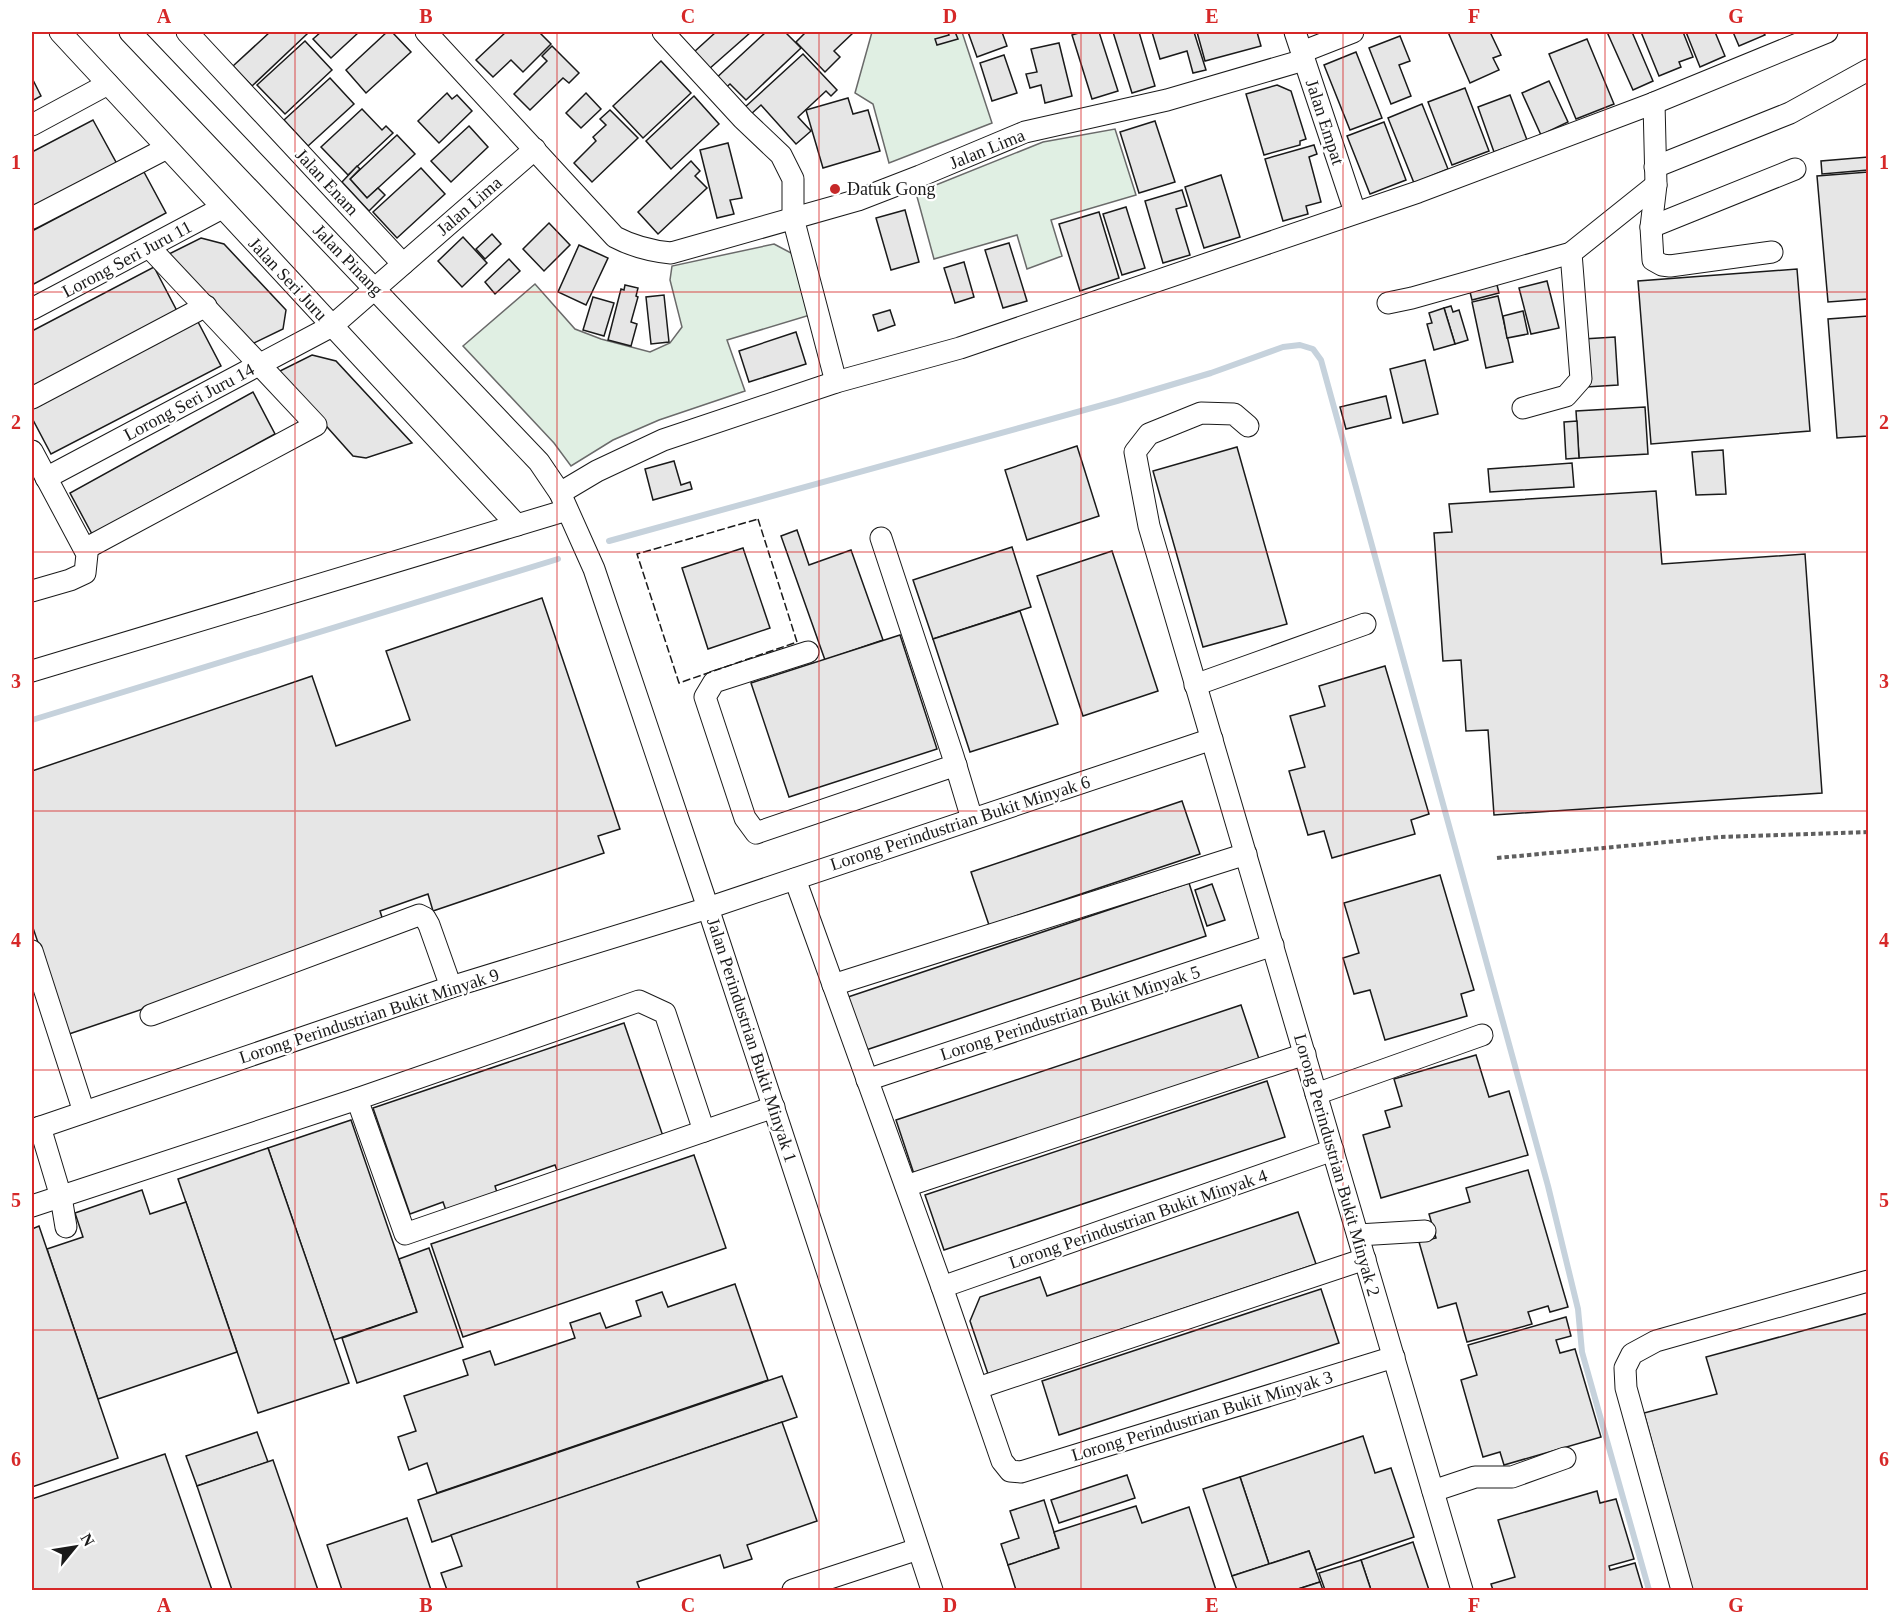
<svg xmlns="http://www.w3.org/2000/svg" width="1900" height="1622" font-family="'Times New Roman',serif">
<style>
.green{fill:#e0efe3;stroke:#6a6a6a;stroke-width:1.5}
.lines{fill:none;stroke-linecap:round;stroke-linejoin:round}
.stream{stroke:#c6d2dc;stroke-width:6}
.building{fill:#e6e6e6;stroke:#1a1a1a;stroke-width:1.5}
.minor-casing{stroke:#1a1a1a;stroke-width:23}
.path{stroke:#5f5f5f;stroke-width:4;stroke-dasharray:4.5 3;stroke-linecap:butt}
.minor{stroke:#fff;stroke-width:21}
.fence{stroke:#1a1a1a;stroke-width:1.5;stroke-dasharray:8 3;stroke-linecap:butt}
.grid{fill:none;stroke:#d62828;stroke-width:1.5;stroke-opacity:0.55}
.poi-dot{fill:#c62828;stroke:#fff;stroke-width:2}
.labels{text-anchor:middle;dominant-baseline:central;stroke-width:4.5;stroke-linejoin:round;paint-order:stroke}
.street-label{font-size:18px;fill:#1a1a1a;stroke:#fff}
.poi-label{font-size:18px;fill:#1a1a1a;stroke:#fff;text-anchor:start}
.neatline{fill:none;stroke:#d62828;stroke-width:2}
.grid-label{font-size:20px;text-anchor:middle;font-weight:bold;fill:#d62828}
</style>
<rect width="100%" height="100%" fill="#fff"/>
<g class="green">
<polygon points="872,32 962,32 992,123 889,163 873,104 855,93"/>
<polygon points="1115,129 1136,195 1051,220 1062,256 1027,269 1017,235 934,259 916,193 1043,142"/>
<polygon points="774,244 793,254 810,315 727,340 745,391 659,420 613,440 571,466 554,443 463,346 535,284 575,329 601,339 650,352 670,343 682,327 670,280 672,266"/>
</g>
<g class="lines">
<g class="stream">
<polyline points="609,541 1117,401 1211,373 1283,347 1300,345 1313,349 1321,360 1548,1186 1578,1309 1582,1352 1649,1590"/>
<polyline points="32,720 558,559"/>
</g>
</g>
<g class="building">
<polygon points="270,32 305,32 307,34 252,86 233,66"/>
<polygon points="321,32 359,32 331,58 313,39"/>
<polygon points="387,32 392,32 411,52 366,93 346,70"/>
<polygon points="506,32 539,32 551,44 523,72 511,60 493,77 476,60"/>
<polygon points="716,32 751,32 709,69 694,52"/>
<polygon points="766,32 785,32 801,48 746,100 730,84 722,91 713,81"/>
<polygon points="806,32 854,32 834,51 840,57 825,72 796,42"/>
<polygon points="948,32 955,32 958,39 937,45 935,39 949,35"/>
<polygon points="968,32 1002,32 1007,46 977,57"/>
<polygon points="1082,32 1099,32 1118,91 1092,99 1072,35"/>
<polygon points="1113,32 1139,32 1155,86 1132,93"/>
<polygon points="1152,32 1194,32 1206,70 1193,73 1187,51 1160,59"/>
<polygon points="1197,32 1257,32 1261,46 1205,61"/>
<polygon points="1448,32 1490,32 1501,55 1493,58 1499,70 1470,83"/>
<polygon points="1607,32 1632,32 1653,81 1633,90"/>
<polygon points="1641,32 1683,32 1693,57 1679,62 1681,67 1659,76"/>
<polygon points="1686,32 1715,32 1725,56 1700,67"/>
<polygon points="1733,32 1763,32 1765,35 1739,46"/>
<polygon points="1400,36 1410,61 1399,65 1411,96 1391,104 1369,48"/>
<polygon points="1587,39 1614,104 1576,119 1549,54"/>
<polygon points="305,41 332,70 285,114 257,85"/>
<polygon points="1059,43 1072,96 1045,103 1041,85 1030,88 1026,74 1037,72 1031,49"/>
<polygon points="552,46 579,73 569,83 563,78 530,110 514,94 547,61 542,56"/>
<polygon points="1356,52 1382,118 1350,130 1324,65"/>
<polygon points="803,54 837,90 831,96 826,91 798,117 811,131 796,144 761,105 750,115 744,108"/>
<polygon points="1004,55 1017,93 992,101 980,63"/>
<polygon points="661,61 691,93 643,138 613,106"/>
<polygon points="32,78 41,96 32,101"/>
<polygon points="330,78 354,104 308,146 284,120"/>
<polygon points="1549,81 1568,122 1541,135 1522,93"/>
<polygon points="1277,85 1291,91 1306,139 1300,141 1300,145 1264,155 1246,94"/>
<polygon points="1465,88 1489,151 1452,165 1428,102"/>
<polygon points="447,93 452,99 457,95 472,111 439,143 418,121"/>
<polygon points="586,93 601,109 581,128 566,113"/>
<polygon points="1510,95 1527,140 1494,152 1478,107"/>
<polygon points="694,96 719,124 671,169 646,141"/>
<polygon points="848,98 853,114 868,110 880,151 823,168 806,110"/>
<polygon points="1422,104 1448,169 1414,183 1388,118"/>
<polygon points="362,109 382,130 386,126 393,133 348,175 321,147"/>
<polygon points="610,110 638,138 592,182 574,163 596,141 593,137 606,125 600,119"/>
<polygon points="93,120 117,164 32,209 32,152"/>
<polygon points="1155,121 1175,182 1139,193 1120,132"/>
<polygon points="1384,122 1406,180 1370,194 1347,136"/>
<polygon points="469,126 488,147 451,182 431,161"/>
<polygon points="397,135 415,154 367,198 350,179"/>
<polygon points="728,143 742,198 730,200 734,214 717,218 700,150"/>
<polygon points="1314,145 1317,154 1309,157 1321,202 1306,206 1308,214 1283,221 1265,159"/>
<polygon points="1868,157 1868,170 1822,174 1821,161"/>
<polygon points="691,161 700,171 695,176 707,188 658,234 638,212"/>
<polygon points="357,166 360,169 350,179 367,198 378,188 385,195 369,211 342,182"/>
<polygon points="421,168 445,194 397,238 373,212"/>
<polygon points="144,172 166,213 32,285 32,231"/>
<polygon points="1868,172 1868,299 1828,302 1817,176"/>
<polygon points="1221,175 1240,237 1204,248 1185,187"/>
<polygon points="1182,190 1187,206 1176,209 1190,255 1163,263 1145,201"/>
<polygon points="1126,207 1145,268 1122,275 1103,214"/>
<polygon points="905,210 919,262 891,270 876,218"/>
<polygon points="1099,212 1119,278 1080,291 1059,224"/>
<polygon points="549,223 570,245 544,271 523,249"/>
<polygon points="492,234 501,244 485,259 476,249"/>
<polygon points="463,237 487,263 462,287 438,261"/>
<polygon points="201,238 224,244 286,310 283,329 252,344 167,255"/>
<polygon points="1009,243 1027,301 1003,308 985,250"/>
<polygon points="579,245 608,258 586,305 558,292"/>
<polygon points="509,259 520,271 495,294 485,282"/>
<polygon points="964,262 974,297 955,303 944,268"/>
<polygon points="154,267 177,311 32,387 32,331"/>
<polygon points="1797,269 1810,431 1651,444 1638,281"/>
<polygon points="1495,277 1499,293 1472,300 1468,284"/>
<polygon points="1547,281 1559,328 1531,334 1519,288"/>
<polygon points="625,285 638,288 636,296 638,297 631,322 637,324 631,346 608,340 621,289 624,290"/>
<polygon points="664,295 669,342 651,344 646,297"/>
<polygon points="1498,296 1513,362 1486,368 1472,302"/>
<polygon points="593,297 614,303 604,336 583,330"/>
<polygon points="1451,306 1453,312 1459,310 1468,340 1455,344 1444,308"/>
<polygon points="1444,308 1455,344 1434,350 1427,324 1432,323 1429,313"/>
<polygon points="890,310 895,325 878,331 873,315"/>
<polygon points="1523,311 1528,334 1507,338 1503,316"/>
<polygon points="1868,316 1868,436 1837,438 1828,319"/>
<polygon points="197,320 221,366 51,454 32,418 32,406"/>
<polygon points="796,332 806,364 749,382 739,351"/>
<polygon points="1615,337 1618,385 1586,387 1583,339"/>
<polygon points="312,355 336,361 412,443 366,458 353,456 278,372"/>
<polygon points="1425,360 1438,414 1403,423 1390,369"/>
<polygon points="253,392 275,434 92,534 70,493"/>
<polygon points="1386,396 1391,418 1346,429 1340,407"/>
<polygon points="1645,407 1648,454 1579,458 1576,411"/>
<polygon points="1577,421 1579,458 1566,459 1564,422"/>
<polygon points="1077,446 1099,516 1027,540 1005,470"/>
<polygon points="1237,447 1287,624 1203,647 1153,471"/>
<polygon points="1723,450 1726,494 1696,495 1692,452"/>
<polygon points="674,461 681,485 690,482 692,489 653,500 645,469"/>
<polygon points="1572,463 1574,487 1490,492 1488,469"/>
<polygon points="1656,491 1662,564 1805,554 1822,793 1494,815 1488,730 1466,731 1461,660 1443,661 1434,533 1452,532 1449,504"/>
<polygon points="797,530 809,565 851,550 883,640 825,660 781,536"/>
<polygon points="1012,547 1031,607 933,639 913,580"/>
<polygon points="743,548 770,628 708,649 682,568"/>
<polygon points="1112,551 1158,691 1083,716 1037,576"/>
<polygon points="542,598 620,829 598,836 604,853 433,911 428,894 380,911 385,927 69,1034 32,925 32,771 312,676 336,746 410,720 386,651"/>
<polygon points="1020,611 1058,724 970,752 933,639"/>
<polygon points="900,635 937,749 789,797 751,683"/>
<polygon points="1385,666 1429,814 1411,820 1415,834 1332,858 1324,831 1308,835 1289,771 1305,767 1290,716 1325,706 1319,686"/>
<polygon points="1182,801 1200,854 989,925 971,872"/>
<polygon points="1440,875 1474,990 1461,994 1467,1016 1385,1040 1370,990 1354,994 1343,958 1359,953 1344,903"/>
<polygon points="1189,883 1206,936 863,1051 845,998"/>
<polygon points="1212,884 1225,920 1207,926 1195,890"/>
<polygon points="1241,1005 1259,1059 914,1174 896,1120"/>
<polygon points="624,1023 665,1142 560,1178 555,1165 495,1186 499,1199 448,1216 443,1202 410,1214 373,1108"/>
<polygon points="1476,1055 1489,1097 1509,1091 1528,1155 1381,1198 1363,1135 1390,1127 1385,1111 1402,1106 1394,1079"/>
<polygon points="1267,1081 1285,1137 944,1250 925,1195"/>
<polygon points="351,1120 417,1312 334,1340 268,1148"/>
<polygon points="268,1148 349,1383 258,1413 178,1179"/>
<polygon points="694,1155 726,1248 463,1337 431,1244"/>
<polygon points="1528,1170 1568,1307 1550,1312 1548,1306 1528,1312 1532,1324 1467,1342 1456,1303 1438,1308 1419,1242 1436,1238 1429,1214 1470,1202 1466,1188"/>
<polygon points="142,1190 150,1214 186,1202 237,1352 98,1399 47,1249 83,1237 75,1213"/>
<polygon points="1298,1212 1316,1264 988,1374 970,1321 980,1297 1040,1277 1047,1296"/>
<polygon points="39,1226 118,1458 32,1487 32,1229"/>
<polygon points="429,1248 463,1347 357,1383 342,1338 417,1312 399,1259"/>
<polygon points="735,1284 768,1380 437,1493 427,1463 409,1470 398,1437 416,1431 404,1396 468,1375 463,1360 490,1351 495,1365 575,1338 570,1323 600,1313 606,1328 641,1316 636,1301 662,1292 668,1307"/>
<polygon points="1321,1289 1339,1343 1059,1435 1042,1381"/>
<polygon points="1868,1313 1868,1590 1692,1590 1644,1413 1717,1394 1706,1357"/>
<polygon points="1566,1317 1571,1336 1556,1340 1560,1353 1575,1349 1601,1437 1504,1465 1500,1452 1483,1457 1461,1380 1477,1375 1468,1345"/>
<polygon points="782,1376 797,1417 432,1542 418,1500"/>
<polygon points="782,1422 817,1521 747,1545 752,1559 724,1568 720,1555 637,1582 640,1590 447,1590 441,1573 462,1566 451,1535"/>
<polygon points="257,1432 268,1462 197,1486 186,1456"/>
<polygon points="1363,1436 1375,1473 1391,1468 1414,1537 1316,1570 1309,1551 1269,1564 1240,1477"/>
<polygon points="165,1454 212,1590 32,1590 32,1499"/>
<polygon points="273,1460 318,1590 232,1590 197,1486"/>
<polygon points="1127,1475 1135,1498 1059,1523 1051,1500"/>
<polygon points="1240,1477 1269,1564 1232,1576 1203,1489"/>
<polygon points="1597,1491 1600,1503 1616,1499 1634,1559 1609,1566 1610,1570 1635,1563 1643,1590 1493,1590 1491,1584 1515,1577 1498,1520"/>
<polygon points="1044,1500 1059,1548 1008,1565 1001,1544 1019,1538 1010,1511"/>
<polygon points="1136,1506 1142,1523 1189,1507 1216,1590 1016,1590 1008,1565 1059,1548 1054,1532"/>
<polygon points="407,1518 431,1590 342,1590 327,1545"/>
<polygon points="1413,1542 1429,1590 1371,1590 1361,1560"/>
<polygon points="1309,1551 1320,1582 1295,1590 1237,1590 1232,1576"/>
<polygon points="1361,1560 1371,1590 1325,1590 1319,1573"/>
<polygon points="1320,1582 1323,1590 1295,1590"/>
</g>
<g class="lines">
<defs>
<g id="minor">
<polyline points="60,32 517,525"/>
<polyline points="130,32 539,462 560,493 594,569 708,908 932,1590"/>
<polyline points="187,32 403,264"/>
<path d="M426,32L615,237C634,247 650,251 671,253L858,200L920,176L1025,132L1167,100L1304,60"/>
<polyline points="663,32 743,119 781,155 793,179 793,218 836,382"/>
<polyline points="1295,32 1355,212"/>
<polyline points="1302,52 1353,32"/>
<polyline points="1654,103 1656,185 1651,227 1653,260 1662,265 1670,266 1772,252"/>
<polyline points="32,125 108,84"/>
<polyline points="1655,167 1790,113 1868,70"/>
<polyline points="32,218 167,148"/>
<polyline points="1651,227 1795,169"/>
<polyline points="1388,303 1412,298 1571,253 1656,185"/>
<polyline points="32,309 222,208"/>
<polyline points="32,398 206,306"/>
<polyline points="1523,408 1566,396 1581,379 1571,253"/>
<polyline points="1248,426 1234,414 1201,413 1149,434 1135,452 1149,526 1462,1590"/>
<polyline points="32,451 87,554 85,573 70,580 32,591"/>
<polyline points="46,478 332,326 535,149"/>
<polyline points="560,493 597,471 663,440 836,382 960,348 1418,192 1654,103 1827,32"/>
<polyline points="881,538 953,756 972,819"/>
<polyline points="85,549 316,425 149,247"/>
<polyline points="808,652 714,682 705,697 745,818 756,833 956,765"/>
<polyline points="32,671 567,510"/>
<polyline points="1195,685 1365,624"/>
<polyline points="795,879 942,1287 1002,1461 1010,1471 1021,1472 1394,1357"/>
<polyline points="32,951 84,1112"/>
<polyline points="833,985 1246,854"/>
<polyline points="151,1015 419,915 425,918 429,925 451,987"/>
<polyline points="867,1080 1273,945"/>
<polyline points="1316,1094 1482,1035"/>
<polyline points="357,1099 405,1234 774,1107"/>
<polyline points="40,1127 61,1197 66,1227"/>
<polyline points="32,1130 451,987 708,908 1212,739"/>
<polyline points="906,1186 1305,1054"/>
<polyline points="32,1206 357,1099 639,1001 665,1013 704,1131"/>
<polyline points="1358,1235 1425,1231"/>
<polyline points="942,1287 1333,1150"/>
<polyline points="978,1388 1365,1259"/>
<polyline points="1433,1491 1475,1477 1512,1477 1565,1458"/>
<polyline points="793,1590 918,1549"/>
<polyline points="1682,1590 1626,1388 1625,1368 1632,1354 1656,1341 1868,1281"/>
</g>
</defs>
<use href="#minor" class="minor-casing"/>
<polyline class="path" points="1497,858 1720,837 1868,832"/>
<use href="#minor" class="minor"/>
<polygon class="fence" points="758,519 797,642 679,683 637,554"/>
</g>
<path class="grid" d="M295,32V1590M557,32V1590M819,32V1590M1081,32V1590M1343,32V1590M1605,32V1590M32,292H1868M32,552H1868M32,811H1868M32,1070H1868M32,1330H1868"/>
<circle class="poi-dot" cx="835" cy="189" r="6"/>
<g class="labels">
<g class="street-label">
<text transform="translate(1325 122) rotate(72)">Jalan Empat</text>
<text transform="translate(987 149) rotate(-22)">Jalan Lima</text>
<text transform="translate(327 182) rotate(47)">Jalan Enam</text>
<text transform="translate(469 206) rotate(-41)">Jalan Lima</text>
<text transform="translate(127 259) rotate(-28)">Lorong Seri Juru 11</text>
<text transform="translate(348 260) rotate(46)">Jalan Pinang</text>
<text transform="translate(288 279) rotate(47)">Jalan Seri Juru</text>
<text transform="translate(189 402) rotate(-28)">Lorong Seri Juru 14</text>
<text transform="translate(960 823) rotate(-18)">Lorong Perindustrian Bukit Minyak 6</text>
<text transform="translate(1070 1013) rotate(-18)">Lorong Perindustrian Bukit Minyak 5</text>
<text transform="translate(369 1016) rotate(-18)">Lorong Perindustrian Bukit Minyak 9</text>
<text transform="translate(752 1040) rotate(72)">Jalan Perindustrian Bukit Minyak 1</text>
<text transform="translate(1337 1165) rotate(74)">Lorong Perindustrian Bukit Minyak 2</text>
<text transform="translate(1138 1219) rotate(-19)">Lorong Perindustrian Bukit Minyak 4</text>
<text transform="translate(1202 1416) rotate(-17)">Lorong Perindustrian Bukit Minyak 3</text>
</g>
<g class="poi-label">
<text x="847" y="189">Datuk Gong</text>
</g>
</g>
<rect width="1900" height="1622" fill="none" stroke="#ffffff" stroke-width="66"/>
<g transform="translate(75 1547) rotate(60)" stroke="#ffffff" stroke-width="4.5" paint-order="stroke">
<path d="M0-4.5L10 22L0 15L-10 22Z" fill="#1a1a1a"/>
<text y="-9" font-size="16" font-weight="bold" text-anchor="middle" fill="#1a1a1a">N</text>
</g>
<rect x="33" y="33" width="1834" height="1556" class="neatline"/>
<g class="grid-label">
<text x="164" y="23">A</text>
<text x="426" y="23">B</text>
<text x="688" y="23">C</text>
<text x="950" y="23">D</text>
<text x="1212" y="23">E</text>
<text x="1474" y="23">F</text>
<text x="1736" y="23">G</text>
<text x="16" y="169">1</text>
<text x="1884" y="169">1</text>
<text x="16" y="429">2</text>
<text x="1884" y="429">2</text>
<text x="16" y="688">3</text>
<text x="1884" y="688">3</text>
<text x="16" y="947">4</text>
<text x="1884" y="947">4</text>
<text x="16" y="1207">5</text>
<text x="1884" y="1207">5</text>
<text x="16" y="1466">6</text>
<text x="1884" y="1466">6</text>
<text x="164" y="1612">A</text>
<text x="426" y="1612">B</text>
<text x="688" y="1612">C</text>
<text x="950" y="1612">D</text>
<text x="1212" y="1612">E</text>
<text x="1474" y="1612">F</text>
<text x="1736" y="1612">G</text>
</g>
</svg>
